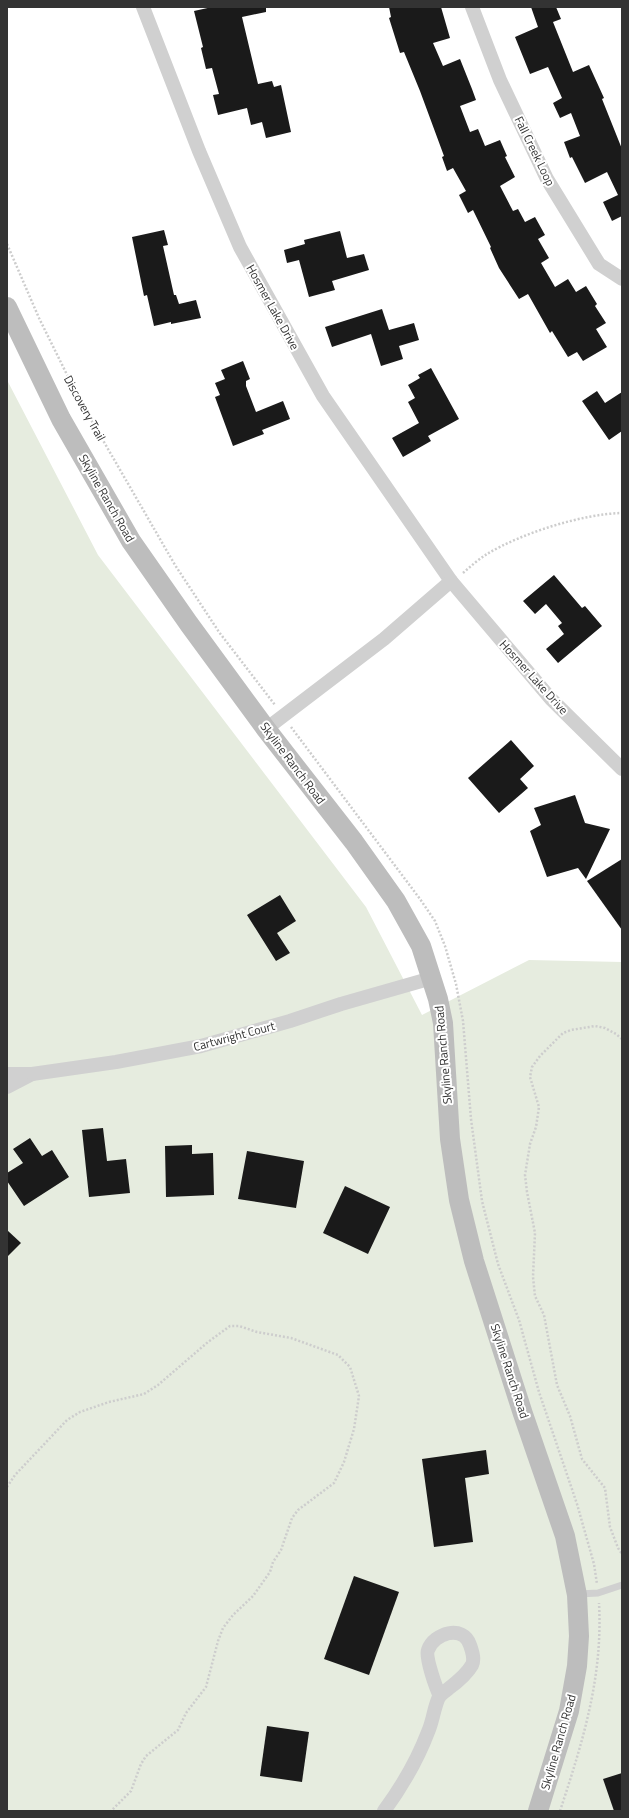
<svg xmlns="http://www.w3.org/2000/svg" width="629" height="1818" font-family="'Titillium Web',sans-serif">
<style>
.green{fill:#e6ecdf}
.building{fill:#1a1a1a}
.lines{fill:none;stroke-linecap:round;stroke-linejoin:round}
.path{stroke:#cdcdcd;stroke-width:2.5;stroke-dasharray:2 2;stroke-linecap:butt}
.lane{stroke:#d0d0d0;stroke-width:7}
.street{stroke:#d0d0d0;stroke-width:14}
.secondary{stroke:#bdbdbd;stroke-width:20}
.labels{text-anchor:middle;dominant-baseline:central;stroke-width:4;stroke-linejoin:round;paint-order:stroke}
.street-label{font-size:12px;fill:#333;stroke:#fff}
</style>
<rect width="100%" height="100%" fill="#fff"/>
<polygon class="green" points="7,380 98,555 366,907 422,1015 529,960 622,962 622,1811 7,1811"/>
<g class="building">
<polygon points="212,7 266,7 266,12 242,17 258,84 272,81 274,87 281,85 291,132 266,138 262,122 251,125 247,108 218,115 213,95 219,94 212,68 206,69 201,48 203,47 194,11"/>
<polygon points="389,7 441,7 450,38 433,43 443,66 460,59 472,89 476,100 460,106 470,132 478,129 485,146 500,140 507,156 505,157 515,177 500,186 513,211 518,209 525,222 535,217 545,235 538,239 549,258 541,263 555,287 568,279 576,292 586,286 597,304 595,306 606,323 596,329 607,347 583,361 577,352 568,357 552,331 550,333 528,294 519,299 499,268 490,248 491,247 473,210 468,213 459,195 466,191 453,168 447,171 442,157 444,156 420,91 404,52 400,53 389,18 391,17"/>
<polygon points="531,7 556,7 561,19 553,22 573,72 589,65 604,98 602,99 622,149 622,216 612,221 603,202 618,195 607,172 585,183 572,157 570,158 564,142 580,136 571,113 560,118 553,103 562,98 548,67 530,74 515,37 538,27"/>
<polygon points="164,230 168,245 163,246 174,295 176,295 179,304 196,300 201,318 171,324 171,322 154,326 147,295 144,296 132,237"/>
<polygon points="340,231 347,258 364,254 369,270 332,281 335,290 309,297 299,260 287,263 284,250 305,244 304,240"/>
<polygon points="382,309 389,330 414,323 419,340 399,346 403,359 381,366 371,334 332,347 325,327"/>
<polygon points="243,361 250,379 246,381 246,386 256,412 283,401 290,419 262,430 264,434 233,446 215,397 220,395 215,383 225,379 221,370"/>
<polygon points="431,368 459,419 428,436 431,441 403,457 392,438 419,423 408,402 415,398 408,385 420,378 418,375"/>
<polygon points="597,391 605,403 622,392 622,431 609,440 582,401"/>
<polygon points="554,575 582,608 585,606 602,626 558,663 546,649 564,634 558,626 562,623 546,604 535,614 523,601"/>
<polygon points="511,740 534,766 520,779 528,788 499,813 468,778"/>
<polygon points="575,795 585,823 610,829 586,879 578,868 547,877 530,831 541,825 534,808"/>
<polygon points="622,859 622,930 587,881"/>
<polygon points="280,895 296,921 277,933 290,953 276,961 247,915"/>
<polygon points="103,1128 107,1161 126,1159 130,1193 89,1197 82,1130"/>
<polygon points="30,1138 42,1156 52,1150 69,1177 24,1206 7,1181 7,1173 23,1163 13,1149"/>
<polygon points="192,1145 192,1154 213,1153 214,1195 166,1197 165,1146"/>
<polygon points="247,1151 304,1161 296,1208 238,1199"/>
<polygon points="345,1186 390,1207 368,1254 323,1233"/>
<polygon points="7,1230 21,1243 7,1257"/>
<polygon points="486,1450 489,1474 465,1478 473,1542 434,1547 422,1459"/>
<polygon points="354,1576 399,1592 369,1675 324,1659"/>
<polygon points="267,1726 309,1732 302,1782 260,1776"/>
<polygon points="622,1773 622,1811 614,1811 603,1779"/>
</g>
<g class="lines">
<g class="path">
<polyline points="7,244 39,318 78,397 175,565 219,632 275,705"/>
<path d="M463,573C471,566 479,559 487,554C522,533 582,514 622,513"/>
<polyline points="291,727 420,899 435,921 445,946 456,984 463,1021 471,1119 482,1201 498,1264 519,1320 539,1392 577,1504 594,1564 597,1584"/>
<polyline points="622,1039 616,1034 605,1028 595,1026 571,1030 563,1033 540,1056 532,1067 530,1077 539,1107 536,1127 530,1144 525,1175 527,1192 535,1233 533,1277 535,1296 544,1315 557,1385 570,1416 582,1459 605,1488 610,1527 618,1548 622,1554"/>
<polyline points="7,1487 15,1475 67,1420 80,1412 109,1402 144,1394 158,1385 208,1342 230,1326 239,1326 257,1332 291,1338 338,1355 350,1367 359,1396 354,1429 344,1462 334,1483 298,1510 292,1518 281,1550 273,1562 270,1572 253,1596 233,1615 223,1628 218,1641 206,1687 186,1713 178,1730 146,1756 141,1764 131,1791 111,1811"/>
<path d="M560,1811C583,1741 603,1677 599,1603"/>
</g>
<polyline class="lane" points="579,1594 598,1593 622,1585"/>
<g class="street">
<polyline points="143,7 199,151 240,247 323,396 451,581"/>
<polyline points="472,7 500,80 547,179 599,264 622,279"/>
<polyline points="266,729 384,639 451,581 551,699 622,769"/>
<polyline points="7,1074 32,1074 7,1087"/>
<polyline points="32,1074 116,1062 201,1046 290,1021 341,1004 432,978"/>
<path d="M384,1811C403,1785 417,1761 428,1732C433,1721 434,1707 439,1697C441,1694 446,1691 448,1689C456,1683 467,1674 472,1665C475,1659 472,1651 470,1645C463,1624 434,1633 428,1650C425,1657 436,1688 440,1696"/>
</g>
<polyline class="secondary" points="7,307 61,419 131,541 189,624 266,729 354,842 396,901 421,946 438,999 443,1023 450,1139 459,1200 474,1261 523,1414 565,1536 577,1595 579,1636 577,1666 569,1711 538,1811"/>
</g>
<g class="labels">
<g class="street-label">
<text transform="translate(535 151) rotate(64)">Fall Creek Loop</text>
<text transform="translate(273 307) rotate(61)">Hosmer Lake Drive</text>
<text transform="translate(85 408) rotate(61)">Discovery Trail</text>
<text transform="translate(107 498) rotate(60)">Skyline Ranch Road</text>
<text transform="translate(534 677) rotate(48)">Hosmer Lake Drive</text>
<text transform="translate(293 763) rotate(53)">Skyline Ranch Road</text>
<text transform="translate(234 1036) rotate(-15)">Cartwright Court</text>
<text transform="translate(443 1055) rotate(-95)">Skyline Ranch Road</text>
<text transform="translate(510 1371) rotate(72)">Skyline Ranch Road</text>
<text transform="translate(558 1742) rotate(-74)">Skyline Ranch Road</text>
</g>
</g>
<rect width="629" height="1818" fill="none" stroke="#333333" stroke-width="16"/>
</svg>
